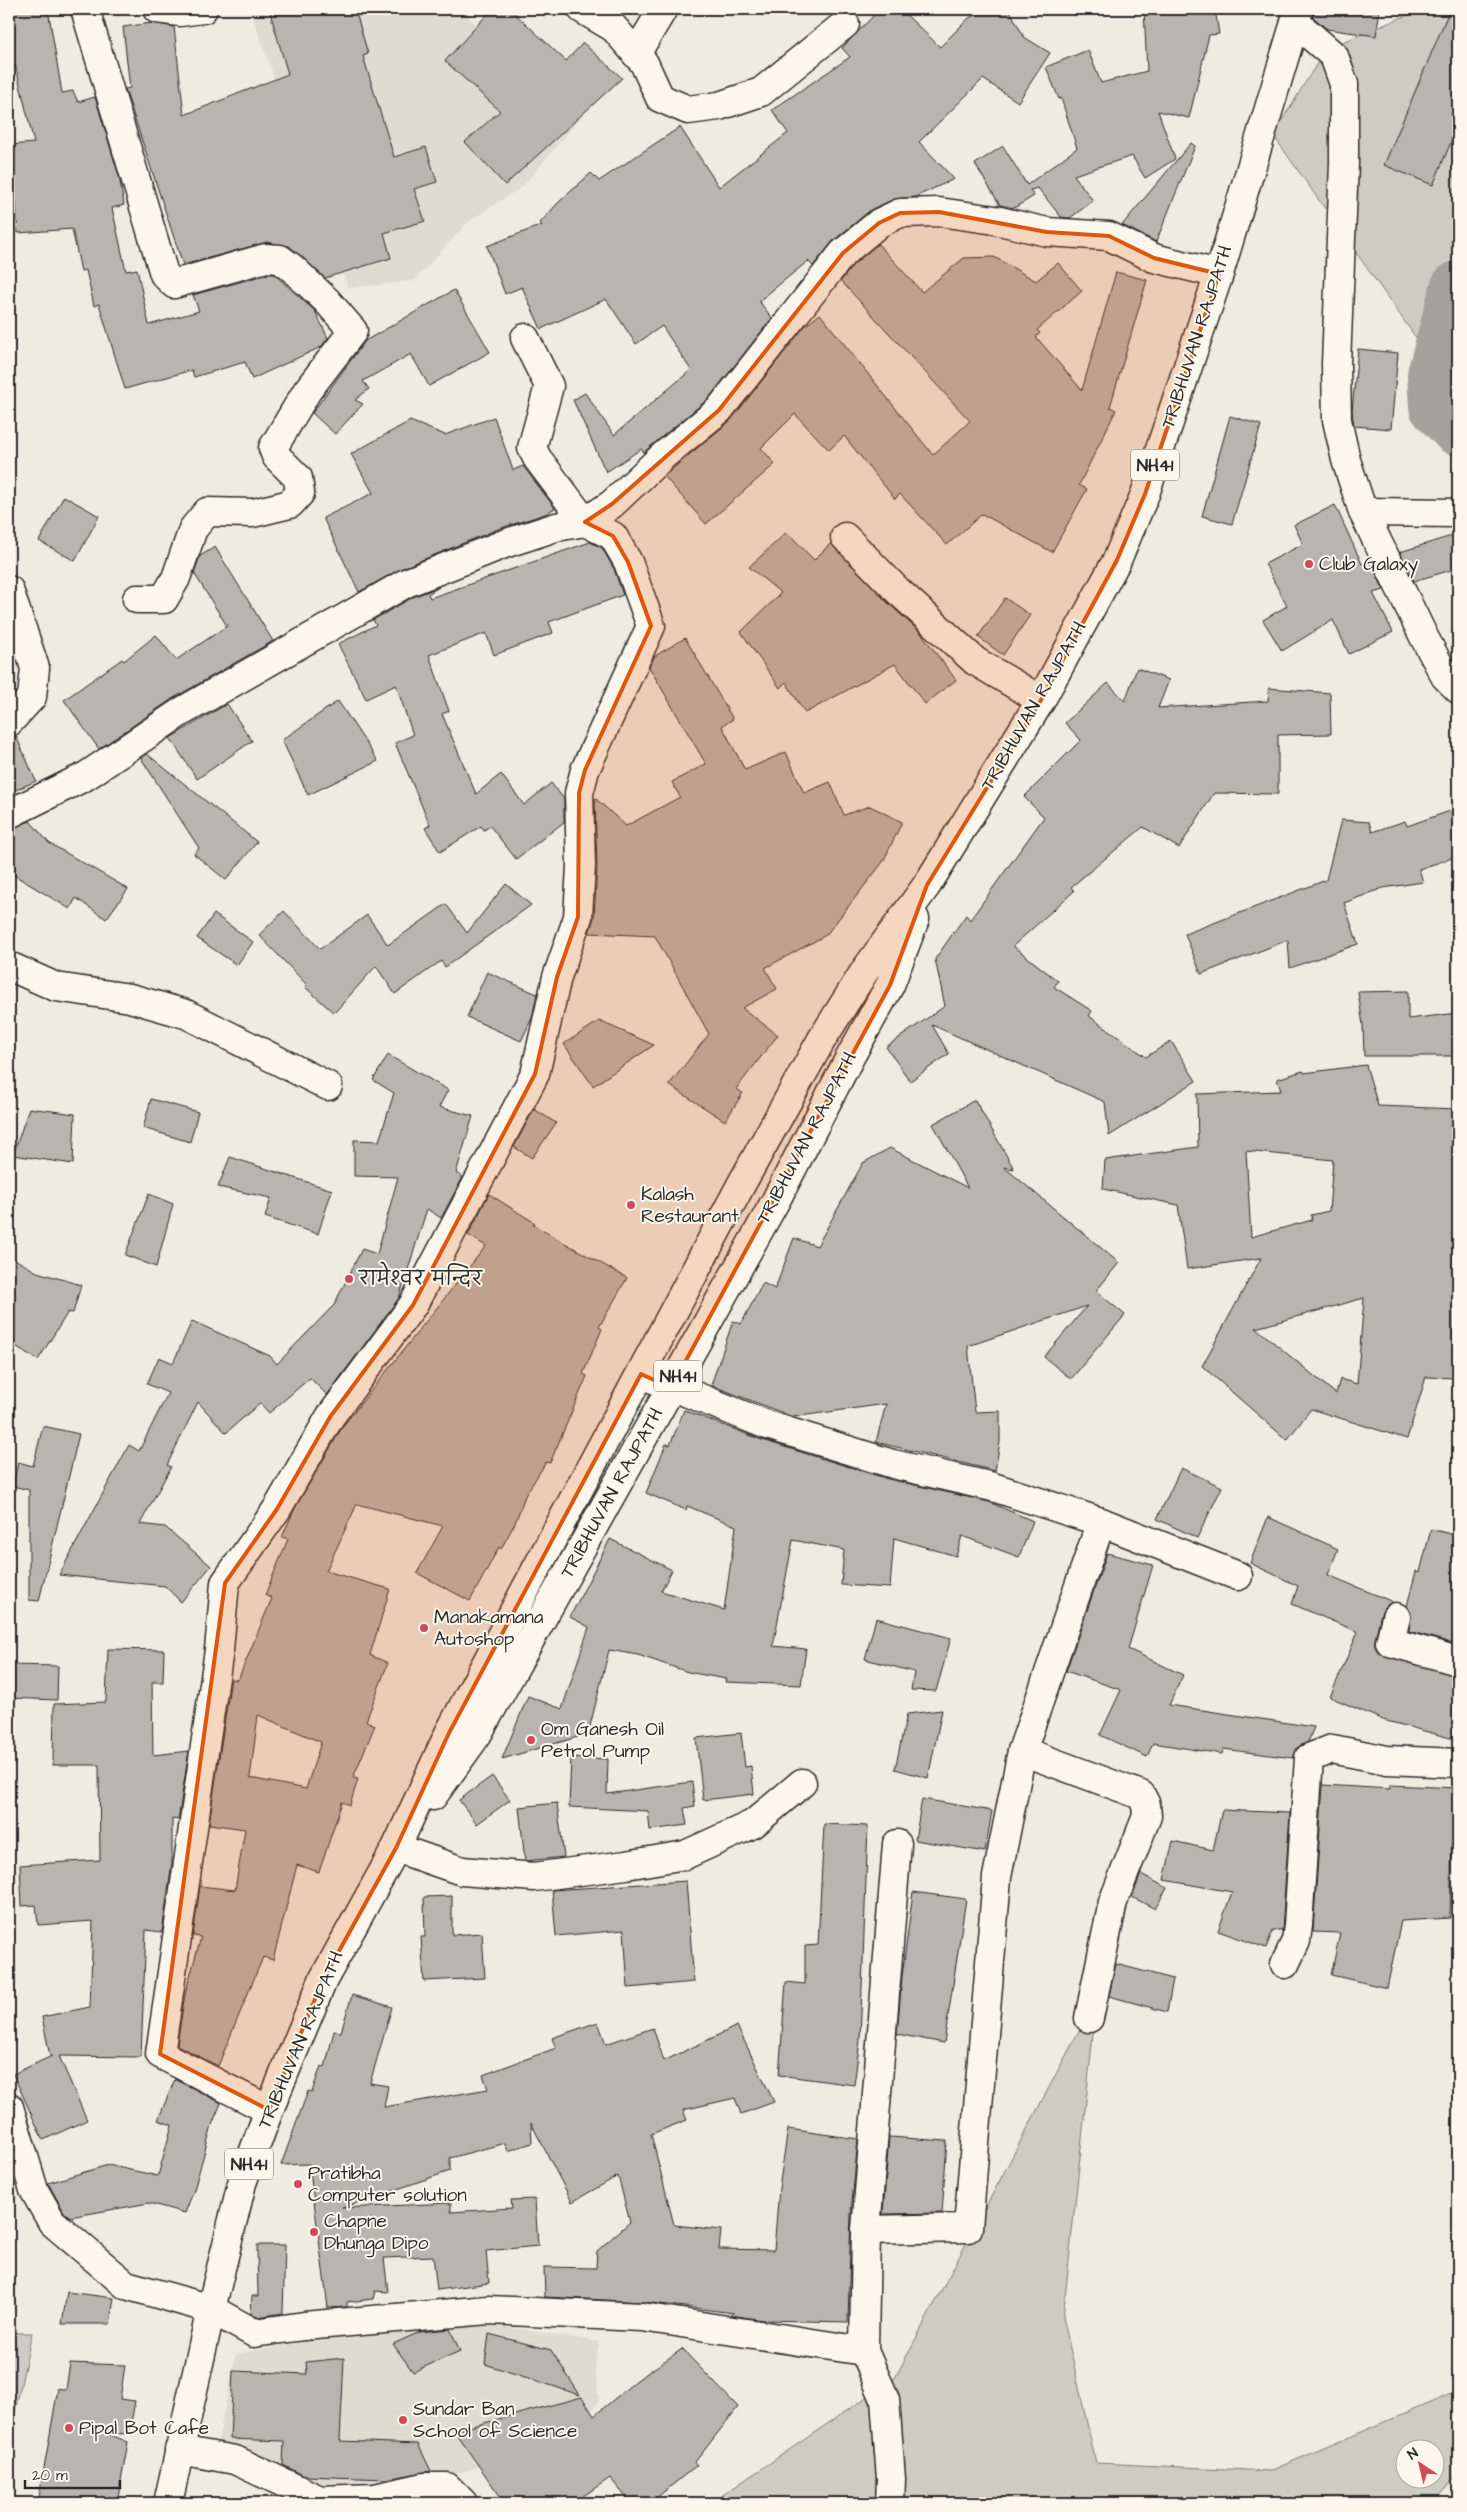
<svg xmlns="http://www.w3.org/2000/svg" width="1467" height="2512" font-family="'Architects Daughter','Playpen Sans Deva',sans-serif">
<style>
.built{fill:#dedbd1}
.green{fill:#cecbc2;stroke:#7c7b76;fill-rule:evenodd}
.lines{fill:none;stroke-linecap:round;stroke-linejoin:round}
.river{stroke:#a4a29a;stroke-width:56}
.building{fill:#b8b5ae;stroke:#2b2b2b;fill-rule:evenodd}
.street-casing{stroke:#2b2b2b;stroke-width:31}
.highway-casing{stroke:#2b2b2b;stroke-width:31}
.street{stroke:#fbf7ec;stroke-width:28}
.highway{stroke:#fbf7ec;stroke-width:28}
.marked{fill:#df570e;fill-opacity:0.2;stroke:#df570e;stroke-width:4;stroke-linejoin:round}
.poi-dot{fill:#d1495b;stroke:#fbf7ec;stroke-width:2}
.labels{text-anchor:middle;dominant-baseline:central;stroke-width:4;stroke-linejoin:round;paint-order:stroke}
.shield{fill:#fbf7ec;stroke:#696865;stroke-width:1}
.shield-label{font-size:18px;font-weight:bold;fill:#2b2b2b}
.street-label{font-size:19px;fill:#2b2b2b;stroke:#fbf7ec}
.poi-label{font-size:19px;fill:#2b2b2b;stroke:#fbf7ec;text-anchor:start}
</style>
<rect width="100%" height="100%" fill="#eeebe0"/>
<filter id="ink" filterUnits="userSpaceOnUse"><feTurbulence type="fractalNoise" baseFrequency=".02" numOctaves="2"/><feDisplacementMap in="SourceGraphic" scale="10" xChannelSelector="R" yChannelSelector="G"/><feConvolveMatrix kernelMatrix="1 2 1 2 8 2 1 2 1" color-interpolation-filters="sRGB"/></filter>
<g filter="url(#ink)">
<g class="built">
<polygon points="250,9 462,9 475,24 580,118 523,186 468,222 414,281 348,288"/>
<polygon points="451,2318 599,2342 595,2368 599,2401 569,2439 451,2475 390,2485 329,2485 216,2451 236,2354 373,2329"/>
</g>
<g class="green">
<polygon points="1422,9 1458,9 1458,397 1273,135 1326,49"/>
<path d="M1097,1997L1063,2317L1096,2463L1270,2471L1458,2391V2473L1434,2503H711L895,2378ZM1404,2450H1434V2480H1404Z"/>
<polygon points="9,2333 32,2333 9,2440"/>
</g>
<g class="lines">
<polyline class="river" points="1458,289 1435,375 1437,406 1458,428"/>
</g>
<g class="building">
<polygon points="9,9 48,9 62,93 73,91 78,102 95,97 119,176 124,205 112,208 126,271 137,269 149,325 199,311 193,295 268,274 274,274 315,311 328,338 321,347 252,379 245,362 194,377 192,370 125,389 99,304 94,306 86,270 81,271 72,229 18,233 15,192 9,192 9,145 34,143 15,64 9,66"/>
<polygon points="269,9 355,9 368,54 363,56 394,157 426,147 437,182 414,189 425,221 384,233 391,258 325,278 289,246 267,242 183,265 125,89 130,88 123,27 152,23 174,27 184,115 288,74"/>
<polygon points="492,9 510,9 566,61 583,43 622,78 505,185 465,142 500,111 445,61"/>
<polygon points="880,9 900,9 940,47 969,18 986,9 1009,9 1024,37 1050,53 1018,102 983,79 919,142 954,179 915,197 894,199 872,209 833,241 813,266 808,261 759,301 772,318 708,399 644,452 641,449 606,472 573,400 585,393 614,435 691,370 662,326 636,344 606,299 541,329 522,287 505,294 487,246 542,225 540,223 558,203 591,173 599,181 680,127 719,187 788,133 772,110 850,57 842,48"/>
<polygon points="1144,9 1215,9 1219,34 1209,35 1189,118 1158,111 1175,159 1145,178 1132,156 1074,175 1093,201 1070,218 1061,217 1038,188 1030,190 1034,196 1014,208 1000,205 975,164 1003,146 1027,185 1077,148 1061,98 1059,99 1046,67 1088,50 1101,83 1147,71"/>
<polygon points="1314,9 1380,9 1376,36 1327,29 1313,17"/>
<polygon points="1450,9 1458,9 1458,125 1433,185 1384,165"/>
<polygon points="1191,143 1195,146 1156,242 1122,225"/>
<polygon points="878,244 922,292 964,258 994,257 1036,281 1058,263 1082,291 1037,330 1040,333 1036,337 1082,390 1116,272 1147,280 1110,407 1116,410 1079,485 1087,489 1052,552 982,514 947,545 900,494 895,499 844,436 829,450 795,414 761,448 775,464 706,524 664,476 731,420 804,327 820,314 933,455 970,421 841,281 854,264"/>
<polygon points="454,290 490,352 429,386 411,354 363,381 369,389 355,400 363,404 335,434 312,413 365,341"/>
<polygon points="1358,349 1398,353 1391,429 1354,426 1352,411"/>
<polygon points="1230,416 1261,425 1232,524 1202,516"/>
<polygon points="494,417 513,470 523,466 555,508 545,514 498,529 400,569 359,592 323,518 373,493 351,454 410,421 445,435"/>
<polygon points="64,496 99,516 75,561 39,541"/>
<polygon points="1335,505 1362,564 1370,562 1384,590 1373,593 1393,632 1349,654 1333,620 1282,651 1263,620 1287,606 1265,564 1303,544 1294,525"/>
<polygon points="787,532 814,560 831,543 887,602 921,633 956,680 925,704 895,664 805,713 786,682 780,688 741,632 781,593 749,567"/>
<polygon points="1458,534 1458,568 1414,581 1400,552"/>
<polygon points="590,542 602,548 614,569 623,595 549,622 553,633 494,655 486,633 429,655 449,711 442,714 476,794 501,774 524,805 551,783 564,799 564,822 516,859 490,826 484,830 481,826 440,852 425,828 430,825 395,743 413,735 396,685 366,699 338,644 376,625 373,620 413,597 439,587 428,594 430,598"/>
<polygon points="215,547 273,641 172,699 99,749 64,700 122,659 124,661 156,635 176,660 227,626 194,573 200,556"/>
<polygon points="1005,598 1030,615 1003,655 978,637"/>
<polygon points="685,638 733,719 722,726 745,770 786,752 804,793 830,782 844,815 870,806 902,822 883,862 826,935 765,968 777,989 742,1008 778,1035 736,1089 743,1093 725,1121 669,1085 709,1034 655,936 589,933 594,918 597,867 595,798 626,826 680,797 672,782 706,764 649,667 655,656"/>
<polygon points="1137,668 1169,680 1158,708 1268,701 1269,688 1330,693 1331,734 1278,735 1278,794 1214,793 1179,848 1143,827 1071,887 1074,891 1013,946 1058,981 1054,987 1092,1011 1089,1016 1146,1057 1171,1041 1196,1081 1109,1136 1105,1102 932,1025 949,1054 910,1081 886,1047 945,1006 935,959 966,915 970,920 1044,817 1024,797 1081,740 1065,723 1108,683 1125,701"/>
<polygon points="338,701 378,761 308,795 282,740"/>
<polygon points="227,704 252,741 197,779 170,738"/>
<polygon points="16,736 36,781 9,793 9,737"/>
<polygon points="147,754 257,842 226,880 194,854 199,848 141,758"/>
<polygon points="1450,811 1458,835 1458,856 1419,869 1423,882 1383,888 1344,903 1358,944 1290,968 1288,940 1201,974 1185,934 1326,880 1341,820 1369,822 1372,832 1405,821 1407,826"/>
<polygon points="30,821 49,843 128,889 106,919 76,898 70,909 9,872 9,830"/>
<polygon points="506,884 531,905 445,967 441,961 395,994 376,966 334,1013 305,987 307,985 259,935 284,911 320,949 367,915 388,945 446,904 467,933"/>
<polygon points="214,914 253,942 237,965 197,938"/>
<polygon points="487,972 537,994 532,1018 521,1041 467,1017"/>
<polygon points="1408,991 1408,1019 1458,1013 1458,1056 1364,1056 1363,1025 1358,992"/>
<polygon points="599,1021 654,1045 593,1086 564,1044"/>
<polygon points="388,1055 448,1090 439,1107 473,1116 456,1173 463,1177 441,1218 427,1209 399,1298 327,1395 310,1378 269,1413 260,1403 226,1433 198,1402 167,1465 171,1467 140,1524 165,1527 211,1566 181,1602 165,1586 59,1575 129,1445 139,1451 168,1393 147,1384 159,1357 173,1363 192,1321 270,1356 277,1364 334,1305 362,1249 377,1254 398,1177 354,1176 354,1140 379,1141 394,1093 373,1080"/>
<path d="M1366,1065L1378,1106L1458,1109V1378L1426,1377L1407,1439L1311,1409L1287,1440L1202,1366L1261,1258L1187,1269L1178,1205L1103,1189L1105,1160L1198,1147L1197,1094L1281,1091L1277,1079L1303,1071L1304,1073ZM1246,1151L1333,1160L1329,1211L1311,1215L1312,1220L1251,1237ZM1364,1298L1357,1384L1340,1379L1336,1394L1256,1328Z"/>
<polygon points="151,1099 198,1112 190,1142 143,1128"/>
<polygon points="975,1100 1014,1169 1004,1167 1119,1263 1096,1291 1125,1315 1071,1379 1044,1357 1087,1306 968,1346 975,1412 1000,1411 1000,1442 995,1471 876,1442 886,1404 793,1417 711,1385 733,1321 741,1324 763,1283 775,1289 794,1238 817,1246 863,1163 890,1148 968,1188 933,1124"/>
<polygon points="29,1108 75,1114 73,1164 13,1155"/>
<polygon points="534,1109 556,1123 532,1158 514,1147"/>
<polygon points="230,1157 332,1190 318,1234 265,1217 271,1198 218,1187"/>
<polygon points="149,1194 173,1204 156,1267 125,1255"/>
<path d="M489,1194L535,1223L533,1225L627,1278L599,1327L602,1329L583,1374L587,1376L550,1463L546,1462L525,1496L515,1523L501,1549L499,1547L470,1601L417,1573L443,1526L357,1504L326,1571L390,1589L370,1655L388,1663L366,1721L375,1725L353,1778L358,1779L350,1805L342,1802L319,1872L297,1865L273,1960L263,1957L218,2066L177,2045L185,1994L201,1937L193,1936L200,1886L235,1890L245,1829L209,1824L231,1679L238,1680L272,1598L265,1595L288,1539L282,1537L295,1508L343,1426L486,1246L468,1235ZM258,1715L321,1742L306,1789L250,1778Z"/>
<polygon points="9,1256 37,1272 81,1285 73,1313 68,1312 38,1360 9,1342"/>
<polygon points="684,1410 762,1440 888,1479 989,1502 1033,1521 1019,1557 962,1536 956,1556 894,1538 890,1588 841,1585 844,1550 793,1540 773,1646 806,1649 801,1685 725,1682 726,1679 688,1672 638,1655 609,1650 588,1734 502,1759 528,1696 562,1709 589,1627 570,1617 610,1539 672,1570 661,1591 724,1610 736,1526 687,1506 686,1510 646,1493 666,1444 670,1445"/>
<polygon points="43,1426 79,1434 39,1601 29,1600 29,1490 13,1486 18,1462 33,1466"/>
<polygon points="1181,1468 1222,1487 1197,1538 1157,1519"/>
<polygon points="1268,1517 1338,1549 1328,1575 1393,1602 1385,1606 1381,1613 1375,1639 1375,1647 1379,1653 1458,1676 1458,1740 1383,1720 1330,1697 1358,1632 1292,1604 1298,1586 1250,1563"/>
<polygon points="1431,1529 1458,1536 1458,1645 1409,1631 1411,1613 1407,1606 1416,1571 1420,1572"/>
<polygon points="1107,1553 1153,1565 1128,1649 1183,1675 1169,1705 1314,1727 1308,1742 1297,1748 1293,1758 1223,1749 1222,1754 1153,1743 1147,1757 1100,1735 1121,1690 1066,1671"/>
<polygon points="876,1618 951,1638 936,1691 911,1690 914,1672 865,1659"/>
<polygon points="108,1649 164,1650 163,1682 152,1682 153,1755 189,1751 178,1820 172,1819 172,1863 162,1932 146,1930 141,2057 59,2056 87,2120 43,2140 13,2074 52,2056 50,2056 42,2017 90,2007 93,1921 38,1925 36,1905 22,1906 20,1865 100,1860 99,1765 53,1765 54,1704 106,1702"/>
<polygon points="9,1665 58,1666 57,1700 9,1698"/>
<polygon points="942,1710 928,1778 895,1769 907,1714"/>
<polygon points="741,1733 745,1767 751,1766 754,1794 703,1800 696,1738"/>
<polygon points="571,1757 608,1759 607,1794 692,1782 695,1806 684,1808 687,1825 650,1830 648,1811 569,1807"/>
<polygon points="492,1776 510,1800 477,1824 459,1800"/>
<polygon points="1323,1785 1390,1789 1390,1785 1458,1788 1458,1841 1452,1842 1450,1918 1401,1921 1387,1988 1331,1975 1340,1933 1313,1932"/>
<polygon points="922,1799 992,1811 985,1852 915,1840"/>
<polygon points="557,1803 564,1857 525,1861 519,1807"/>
<polygon points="1222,1810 1290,1813 1282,1930 1273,1930 1266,1948 1218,1931 1232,1892 1164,1880 1173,1841 1213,1850"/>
<polygon points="824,1824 868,1826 860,2040 854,2085 779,2075 786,1982 805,1984 805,1946 818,1945"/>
<polygon points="1141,1874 1167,1888 1155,1909 1132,1897"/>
<polygon points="686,1881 694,1982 628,1988 624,1930 556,1936 552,1890"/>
<polygon points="913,1892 966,1899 944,2043 897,2034 902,1977"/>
<polygon points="452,1896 452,1935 482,1933 485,1978 424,1981 421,1937 425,1937 424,1897"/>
<polygon points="1116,1964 1173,1979 1167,2012 1109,1996"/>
<polygon points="352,1995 392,2007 370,2083 388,2086 384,2107 488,2089 483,2075 556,2048 552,2038 598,2022 606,2044 653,2028 664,2061 737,2026 774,2102 741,2114 735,2098 683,2110 687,2120 651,2134 674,2225 721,2230 719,2249 774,2250 779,2188 788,2129 858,2139 851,2213 848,2322 763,2320 731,2315 734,2313 644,2302 545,2297 544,2267 596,2268 597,2251 630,2222 618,2176 572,2202 531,2123 532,2143 508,2151 505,2143 450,2158 450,2171 342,2208 451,2203 451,2212 512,2208 511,2200 535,2199 538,2246 486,2251 489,2283 437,2290 433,2256 384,2258 388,2292 375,2291 373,2299 347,2302 347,2307 328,2308 309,2164 281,2165 308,2091 312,2092 321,2066 325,2067 334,2031 341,2032"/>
<polygon points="175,2079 221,2103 212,2125 194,2190 185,2213 149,2203 70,2217 64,2212 48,2183 108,2165 158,2176 172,2125 158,2120"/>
<polygon points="889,2137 947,2141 942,2213 883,2214"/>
<polygon points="257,2245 285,2245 283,2313 257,2317 251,2314 252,2296 258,2296"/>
<polygon points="67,2292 114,2298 110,2324 62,2324"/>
<polygon points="450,2329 460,2351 413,2372 393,2344 420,2332"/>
<polygon points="489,2334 551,2350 580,2395 485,2364"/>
<polygon points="682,2349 738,2407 695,2462 697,2465 650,2503 631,2503 610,2478 573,2503 505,2503 454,2431 582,2397 594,2416 637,2380"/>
<polygon points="344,2358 340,2441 418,2444 431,2471 386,2479 305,2476 283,2465 284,2441 230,2439 233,2371 307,2374 306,2362"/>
<polygon points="70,2363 125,2365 120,2399 135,2401 129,2434 106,2433 128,2442 117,2503 38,2503 58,2388 66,2390"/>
</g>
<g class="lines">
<defs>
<g id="street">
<polyline points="85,9 164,274 174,284 266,258 280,259 292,268 327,301 353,331 307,391 273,448 276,456 298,478 300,493 290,504 253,513 207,512 193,529 176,578 164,599 137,599"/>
<polyline points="157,9 180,12 203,9"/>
<polyline points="582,9 614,28 644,63 660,98 688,110 719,106 761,92 845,24"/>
<polyline points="1295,22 1334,56 1344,84 1344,163 1336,364 1337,420 1346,460 1363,512 1424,637 1445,676 1458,689"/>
<polyline points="636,54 663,9"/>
<polyline points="1363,512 1458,513"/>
<polyline points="845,537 898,591 975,661 1041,700"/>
<polyline points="9,590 35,668 32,697 9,722"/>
<polyline points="9,814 86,776 181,712 406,583 504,544 556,527 585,522 612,504 664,455 719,410 843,253 879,223 900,213 939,212 995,220 1047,232 1109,236 1154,258 1219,274"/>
<polyline points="9,966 56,987 130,998 186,1014 328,1086"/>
<polyline points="641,1374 767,1425 893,1464 993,1487 1101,1522"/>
<polyline points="1396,1617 1390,1642 1458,1661"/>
<polyline points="396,1848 462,1871 534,1877 626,1865 685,1855 753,1824 802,1783"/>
<polyline points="1285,1964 1296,1941 1298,1925 1309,1758 1332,1749 1387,1760 1458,1763"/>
<polyline points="1089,2018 1113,1902 1147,1816 1146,1805 1141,1795 1022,1751 1101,1522 1238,1576"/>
<polyline points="9,2107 34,2190 52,2222 126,2285 211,2309 254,2333 304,2326 488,2310 642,2317 864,2351"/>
<polyline points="269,2110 160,2054 219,1650 225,1583 277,1509 330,1417 413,1305 535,1074 557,977 578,917 581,866 579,793 585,770 651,626 628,562 613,536 585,522 537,458 532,448 549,386 525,338"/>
<polyline points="866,2230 968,2228 997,1877 1022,1751"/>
<polyline points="179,2450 235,2460 320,2500 375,2498 425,2487 447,2487 463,2503"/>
<polyline points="890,2503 891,2479 885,2399 864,2351 866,2230 897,1844"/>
</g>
<g id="highway">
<polyline points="433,1796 477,1735 776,1200 849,1059 890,985 915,919"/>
<polyline points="168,2503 211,2309 242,2183 269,2110 323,1980 396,1848 449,1733 742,1183 822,1039 866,969 927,885 1041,700 1117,560 1145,494 1219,274 1299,9"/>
</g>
</defs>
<use href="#street" class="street-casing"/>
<use href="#highway" class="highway-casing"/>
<use href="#street" class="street"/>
<use href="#highway" class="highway"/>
</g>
</g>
<path class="marked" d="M939,212L1047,232L1109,236L1154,258L1219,274L1145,494L1117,560L1041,700L927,885L890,985L671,1388L641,1374L449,1733L396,1848L323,1980L269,2110L160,2054L225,1583L277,1509L330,1417L413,1305L535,1074L557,977L578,917L579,793L585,770L651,626L628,562L613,536L585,522L612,504L719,410L843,253L879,223L900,213Z"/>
<g class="poi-dot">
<circle cx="1309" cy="564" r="5"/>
<circle cx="631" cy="1205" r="5"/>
<circle cx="349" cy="1279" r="5"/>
<circle cx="424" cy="1628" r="5"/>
<circle cx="531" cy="1740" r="5"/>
<circle cx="298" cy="2184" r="5"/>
<circle cx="314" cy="2232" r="5"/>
<circle cx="403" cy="2420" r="5"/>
<circle cx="69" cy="2428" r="5"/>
</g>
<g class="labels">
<g class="shield">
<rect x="1131" y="449.5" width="48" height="31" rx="4"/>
<rect x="654" y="1360.5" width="48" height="31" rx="4"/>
<rect x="225" y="2148.5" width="48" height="31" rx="4"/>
</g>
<g class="shield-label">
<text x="1155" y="465">NH41</text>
<text x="678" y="1376">NH41</text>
<text x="249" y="2164">NH41</text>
</g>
<g class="street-label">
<text transform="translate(1197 337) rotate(-72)">TRIBHUVAN RAJPATH</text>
<text transform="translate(1034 706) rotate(-60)">TRIBHUVAN RAJPATH</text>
<text transform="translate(807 1138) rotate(-62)">TRIBHUVAN RAJPATH</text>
<text transform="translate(612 1493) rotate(-61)">TRIBHUVAN RAJPATH</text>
<text transform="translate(301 2040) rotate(-67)">TRIBHUVAN RAJPATH</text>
</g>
<g class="poi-label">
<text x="1319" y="564">Club Galaxy</text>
<text x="641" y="1194">Kalash<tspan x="641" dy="22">Restaurant</tspan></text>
<text x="359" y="1279">रामेश्वर मन्दिर</text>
<text x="434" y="1617">Manakamana<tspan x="434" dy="22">Autoshop</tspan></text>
<text x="541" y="1729">Om Ganesh Oil<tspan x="541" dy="22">Petrol Pump</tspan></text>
<text x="308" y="2173">Pratibha<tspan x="308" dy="22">Computer solution</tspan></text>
<text x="324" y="2221">Chapne<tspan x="324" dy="22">Dhunga Dipo</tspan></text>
<text x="413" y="2409">Sundar Ban<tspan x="413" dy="22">School of Science</tspan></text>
<text x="79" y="2428">Pipal Bot Cafe</text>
</g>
</g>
<rect width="1467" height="2512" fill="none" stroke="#fbf7ec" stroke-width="30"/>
<rect x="15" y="15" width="1437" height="2482" fill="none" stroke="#2b2b2b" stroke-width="2" filter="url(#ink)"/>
<g transform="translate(1420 2464) rotate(325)"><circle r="24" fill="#fbf7ec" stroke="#a8a59f"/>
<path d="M0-4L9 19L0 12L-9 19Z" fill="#d1495b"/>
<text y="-8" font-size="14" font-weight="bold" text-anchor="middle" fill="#2b2b2b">N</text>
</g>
<path d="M25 2480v8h95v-8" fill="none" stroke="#2b2b2b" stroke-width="2.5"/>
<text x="32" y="2480" font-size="15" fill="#2b2b2b" stroke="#fbf7ec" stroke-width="4" paint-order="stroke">20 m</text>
</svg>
